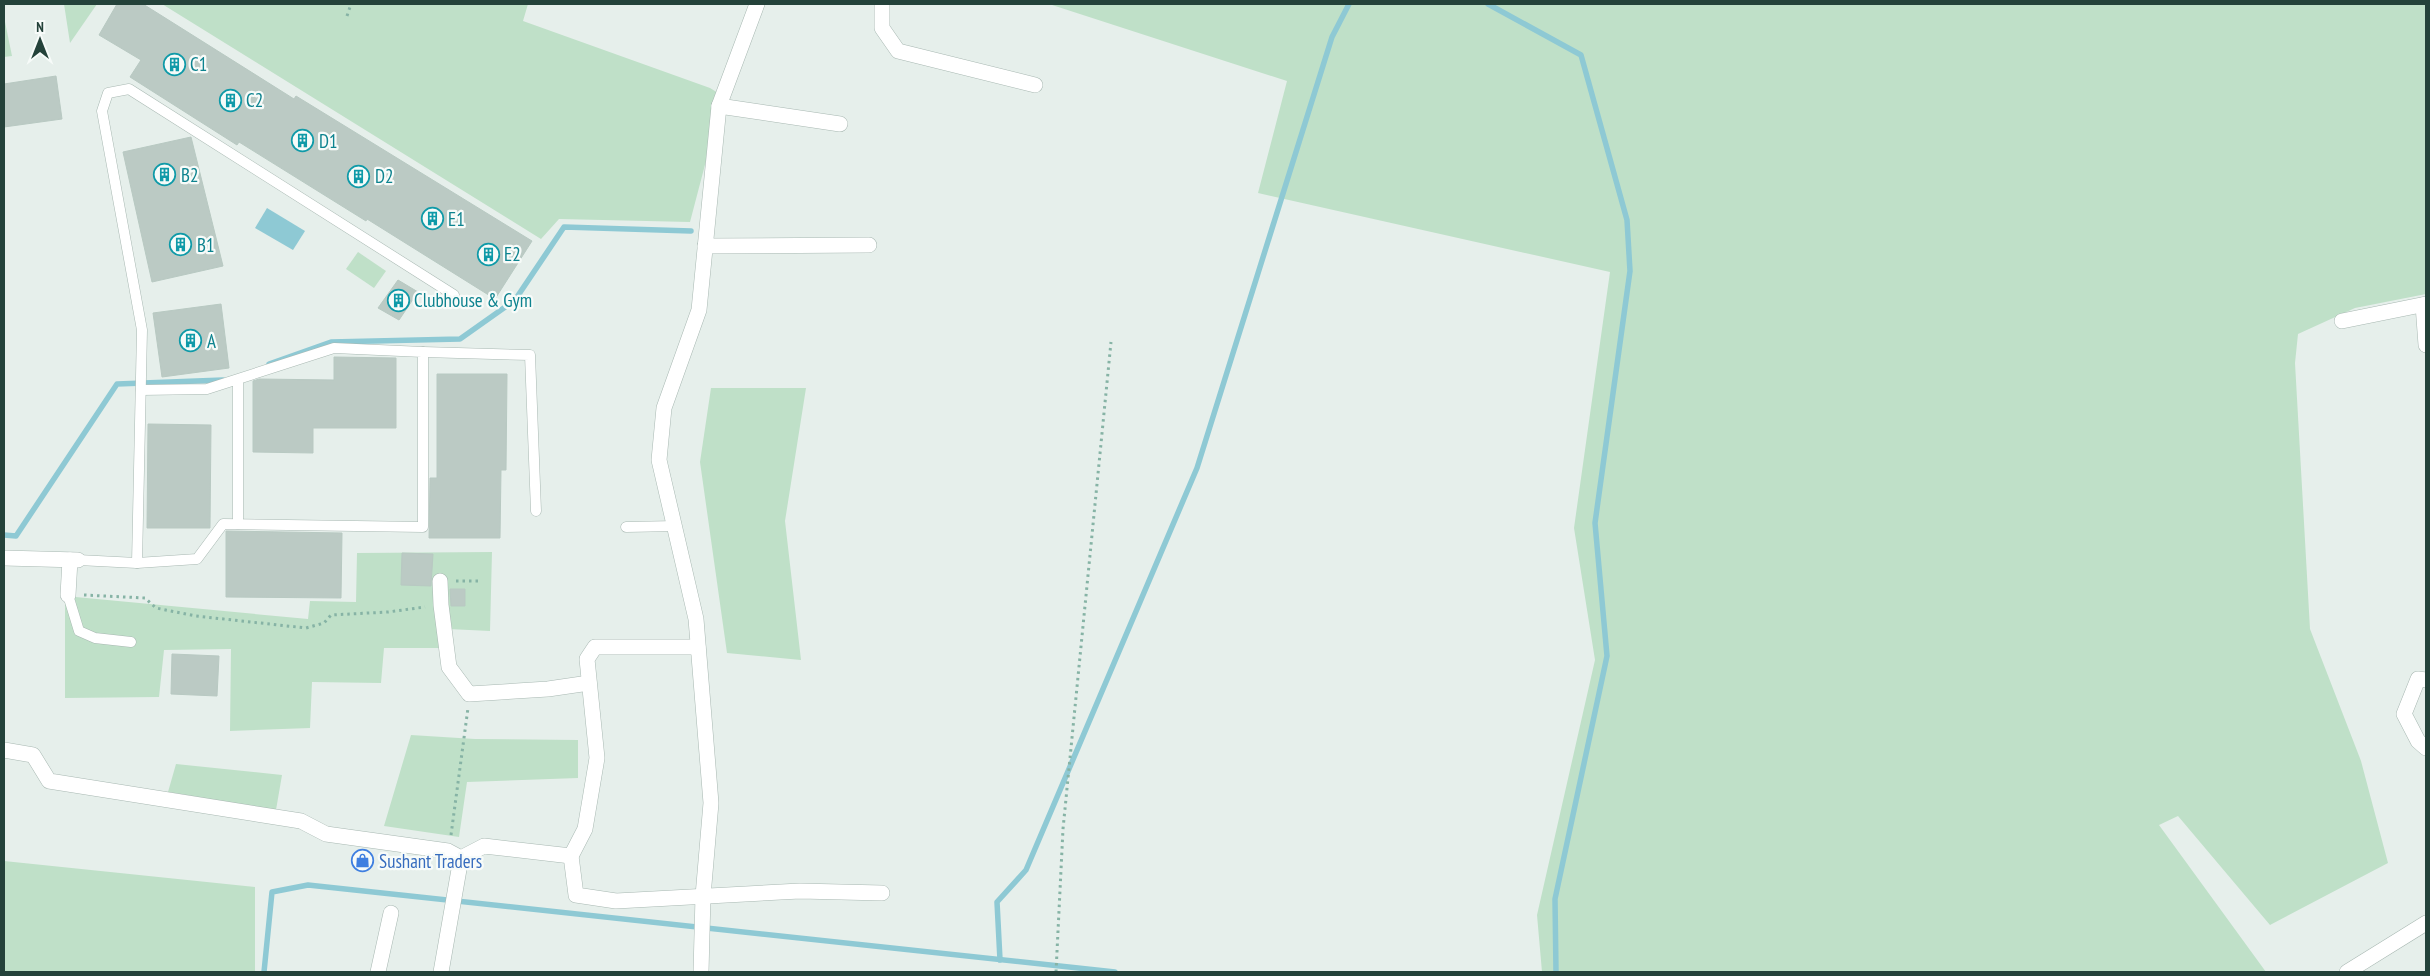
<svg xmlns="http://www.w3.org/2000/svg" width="2430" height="976" font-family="'PT Sans Narrow',sans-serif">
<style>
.green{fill:#bfe0c8}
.water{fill:#8ec9d4}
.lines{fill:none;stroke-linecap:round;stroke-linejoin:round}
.stream{stroke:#8ec9d4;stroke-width:5.5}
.building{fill:#bbcac4;stroke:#b8c9c2}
.lane-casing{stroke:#a8b8b2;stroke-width:11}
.street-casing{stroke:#a8b8b2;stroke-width:16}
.path{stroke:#86b3a5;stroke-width:3;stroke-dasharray:2.5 4;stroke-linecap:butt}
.lane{stroke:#fff;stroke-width:10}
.street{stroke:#fff;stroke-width:15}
.labels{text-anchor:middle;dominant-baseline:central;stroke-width:4.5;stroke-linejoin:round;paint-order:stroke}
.culture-label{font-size:19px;fill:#0d838f;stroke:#f7fbf9;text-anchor:start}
.shop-label{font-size:19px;fill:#366cbe;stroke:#f7fbf9;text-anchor:start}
</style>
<rect width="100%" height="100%" fill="#e6efeb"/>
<g class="green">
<polygon points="64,4 97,4 70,43"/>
<polygon points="162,4 528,4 523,21 710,88 723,96 690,222 559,219 541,239"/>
<polygon points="1049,4 2426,4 2426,294 2355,308 2298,334 2295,363 2310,629 2361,761 2388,863 2270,925 2178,816 2159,825 2266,972 1542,972 1537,915 1595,660 1574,528 1610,272 1258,193 1287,81"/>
<polygon points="4,17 12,56 4,57"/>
<polygon points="358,252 386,271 374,288 346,269"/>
<polygon points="711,388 806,388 785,521 801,660 727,653 700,462"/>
<polygon points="492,552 490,631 448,629 447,648 384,648 381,683 312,682 310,728 230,731 231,649 164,650 159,697 65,698 65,596 308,619 310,601 356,602 357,553"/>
<polygon points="411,735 475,739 578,740 578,778 467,782 459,837 384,826"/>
<polygon points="176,764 282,775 276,810 168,792"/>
<polygon points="4,861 255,887 255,972 4,972"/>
</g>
<polygon class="water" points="267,208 305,231 293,250 255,228"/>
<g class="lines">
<g class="stream">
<polyline points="1488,4 1581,55 1627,220 1630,271 1595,523 1607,656 1555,899 1556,972"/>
<polyline points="269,364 331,342 460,339 515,300 564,227 691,231"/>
<polyline points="4,535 16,536 117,384 223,380"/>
<polyline points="1000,960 997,902 1026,870 1197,468 1332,37 1349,4"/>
<polyline points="264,972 272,892 308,885 1115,972"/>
</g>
</g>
<g class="building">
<polygon points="117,4 143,4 294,99 296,96 532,241 495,299 367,219 366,221 239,142 237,145 130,77 141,60 99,35"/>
<polygon points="56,76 62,119 4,127 4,84"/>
<polygon points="191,137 223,266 152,282 123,152"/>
<polygon points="398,280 418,292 399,320 378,308"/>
<polygon points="221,304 229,368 162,377 153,313"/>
<polygon points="334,357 396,358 396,428 313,428 313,453 253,452 253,381 259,379 334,380"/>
<polygon points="437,374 507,374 506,470 501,470 500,538 429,538 430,478 437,478"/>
<polygon points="148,424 211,425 210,528 147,528"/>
<polygon points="226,531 342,533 341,598 226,597"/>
<polygon points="402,553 433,554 431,586 401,585"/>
<polygon points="450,589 465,589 465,606 451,606"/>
<polygon points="172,654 219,656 217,696 171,694"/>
</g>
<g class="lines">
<defs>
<g id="lane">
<polyline points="423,352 530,355 536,511"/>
<polyline points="238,380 238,524"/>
<polyline points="626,527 676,526"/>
<polyline points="78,560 137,563 197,559 223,524 423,527 423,352 334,348 207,389 141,390"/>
<polyline points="137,563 142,330 102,111 108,93 129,89 454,295"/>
<polyline points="68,595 79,631 95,638 131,642"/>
</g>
<g id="street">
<polyline points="882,4 882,28 898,51 1035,85"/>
<polyline points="719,106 840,124"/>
<polyline points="705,246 869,245"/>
<polyline points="2423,305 2426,345"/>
<polyline points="2342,321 2426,304"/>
<polyline points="4,558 78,560"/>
<polyline points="440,581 441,605 449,667 469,694 548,689 589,683"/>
<polyline points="68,595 70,560"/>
<polyline points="2426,680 2418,679 2404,714 2418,741 2426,748"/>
<polyline points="4,750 33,755 49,781 301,821 326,834 448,851 461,858"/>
<polyline points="571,856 576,895 616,901 800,891 882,893"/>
<polyline points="461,858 484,846 571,856 585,829 597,758 587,659 595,647 698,647"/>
<polyline points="378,972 391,913"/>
<polyline points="441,972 461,858"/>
<polyline points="701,972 703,896 711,803 696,619 659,460 664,408 699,310 719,106 757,4"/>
<polyline points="2347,972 2426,923"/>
</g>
</defs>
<use href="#lane" class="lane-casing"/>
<use href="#street" class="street-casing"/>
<g class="path">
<polyline points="347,16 351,4"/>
<polyline points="456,581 478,581"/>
<polyline points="84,595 145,598 156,608 196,616 306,628 324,623 331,615 388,612 425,607"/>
<polyline points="451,835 468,708"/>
<polyline points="1056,972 1063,829 1111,342"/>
</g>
<use href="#lane" class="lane"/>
<use href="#street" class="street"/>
</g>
<defs>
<symbol id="building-ring" viewBox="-11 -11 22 22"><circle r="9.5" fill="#f7fbf9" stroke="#0f9aa8" stroke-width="1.5"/><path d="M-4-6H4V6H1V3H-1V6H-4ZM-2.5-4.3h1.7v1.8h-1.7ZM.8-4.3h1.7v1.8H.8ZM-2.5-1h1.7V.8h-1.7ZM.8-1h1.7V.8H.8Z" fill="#0f9aa8"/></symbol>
<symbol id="shop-ring" viewBox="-11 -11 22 22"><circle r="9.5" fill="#f7fbf9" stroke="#3f7fe0" stroke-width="1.5"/><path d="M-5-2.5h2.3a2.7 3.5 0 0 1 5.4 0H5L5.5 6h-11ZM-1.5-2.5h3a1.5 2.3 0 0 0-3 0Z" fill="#3f7fe0"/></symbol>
</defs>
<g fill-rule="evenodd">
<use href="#building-ring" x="162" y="52" width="25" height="25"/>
<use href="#building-ring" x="218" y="88" width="25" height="25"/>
<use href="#building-ring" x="290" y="128" width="25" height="25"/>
<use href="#building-ring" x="152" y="162" width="25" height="25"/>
<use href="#building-ring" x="346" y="164" width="25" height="25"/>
<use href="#building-ring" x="420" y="206" width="25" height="25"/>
<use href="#building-ring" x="168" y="232" width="25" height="25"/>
<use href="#building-ring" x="476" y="242" width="25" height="25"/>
<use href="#building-ring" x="386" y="288" width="25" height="25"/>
<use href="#building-ring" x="178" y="328" width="25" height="25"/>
<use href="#shop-ring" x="350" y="848" width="25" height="25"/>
</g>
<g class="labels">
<g class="culture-label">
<text x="190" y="64">C1</text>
<text x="246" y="100">C2</text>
<text x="319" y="141">D1</text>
<text x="181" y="175">B2</text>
<text x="375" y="176">D2</text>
<text x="448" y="219">E1</text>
<text x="197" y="245">B1</text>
<text x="504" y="254">E2</text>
<text x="414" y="300">Clubhouse &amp; Gym</text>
<text x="207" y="341">A</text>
</g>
<g class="shop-label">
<text x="379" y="861">Sushant Traders</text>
</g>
</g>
<rect width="2430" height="976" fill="none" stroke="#24423a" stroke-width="10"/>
<g transform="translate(40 40)" stroke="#f7fbf9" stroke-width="4" paint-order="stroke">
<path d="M0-4L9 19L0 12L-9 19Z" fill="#24423a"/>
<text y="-8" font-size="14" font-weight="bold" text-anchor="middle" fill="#24423a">N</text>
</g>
</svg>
